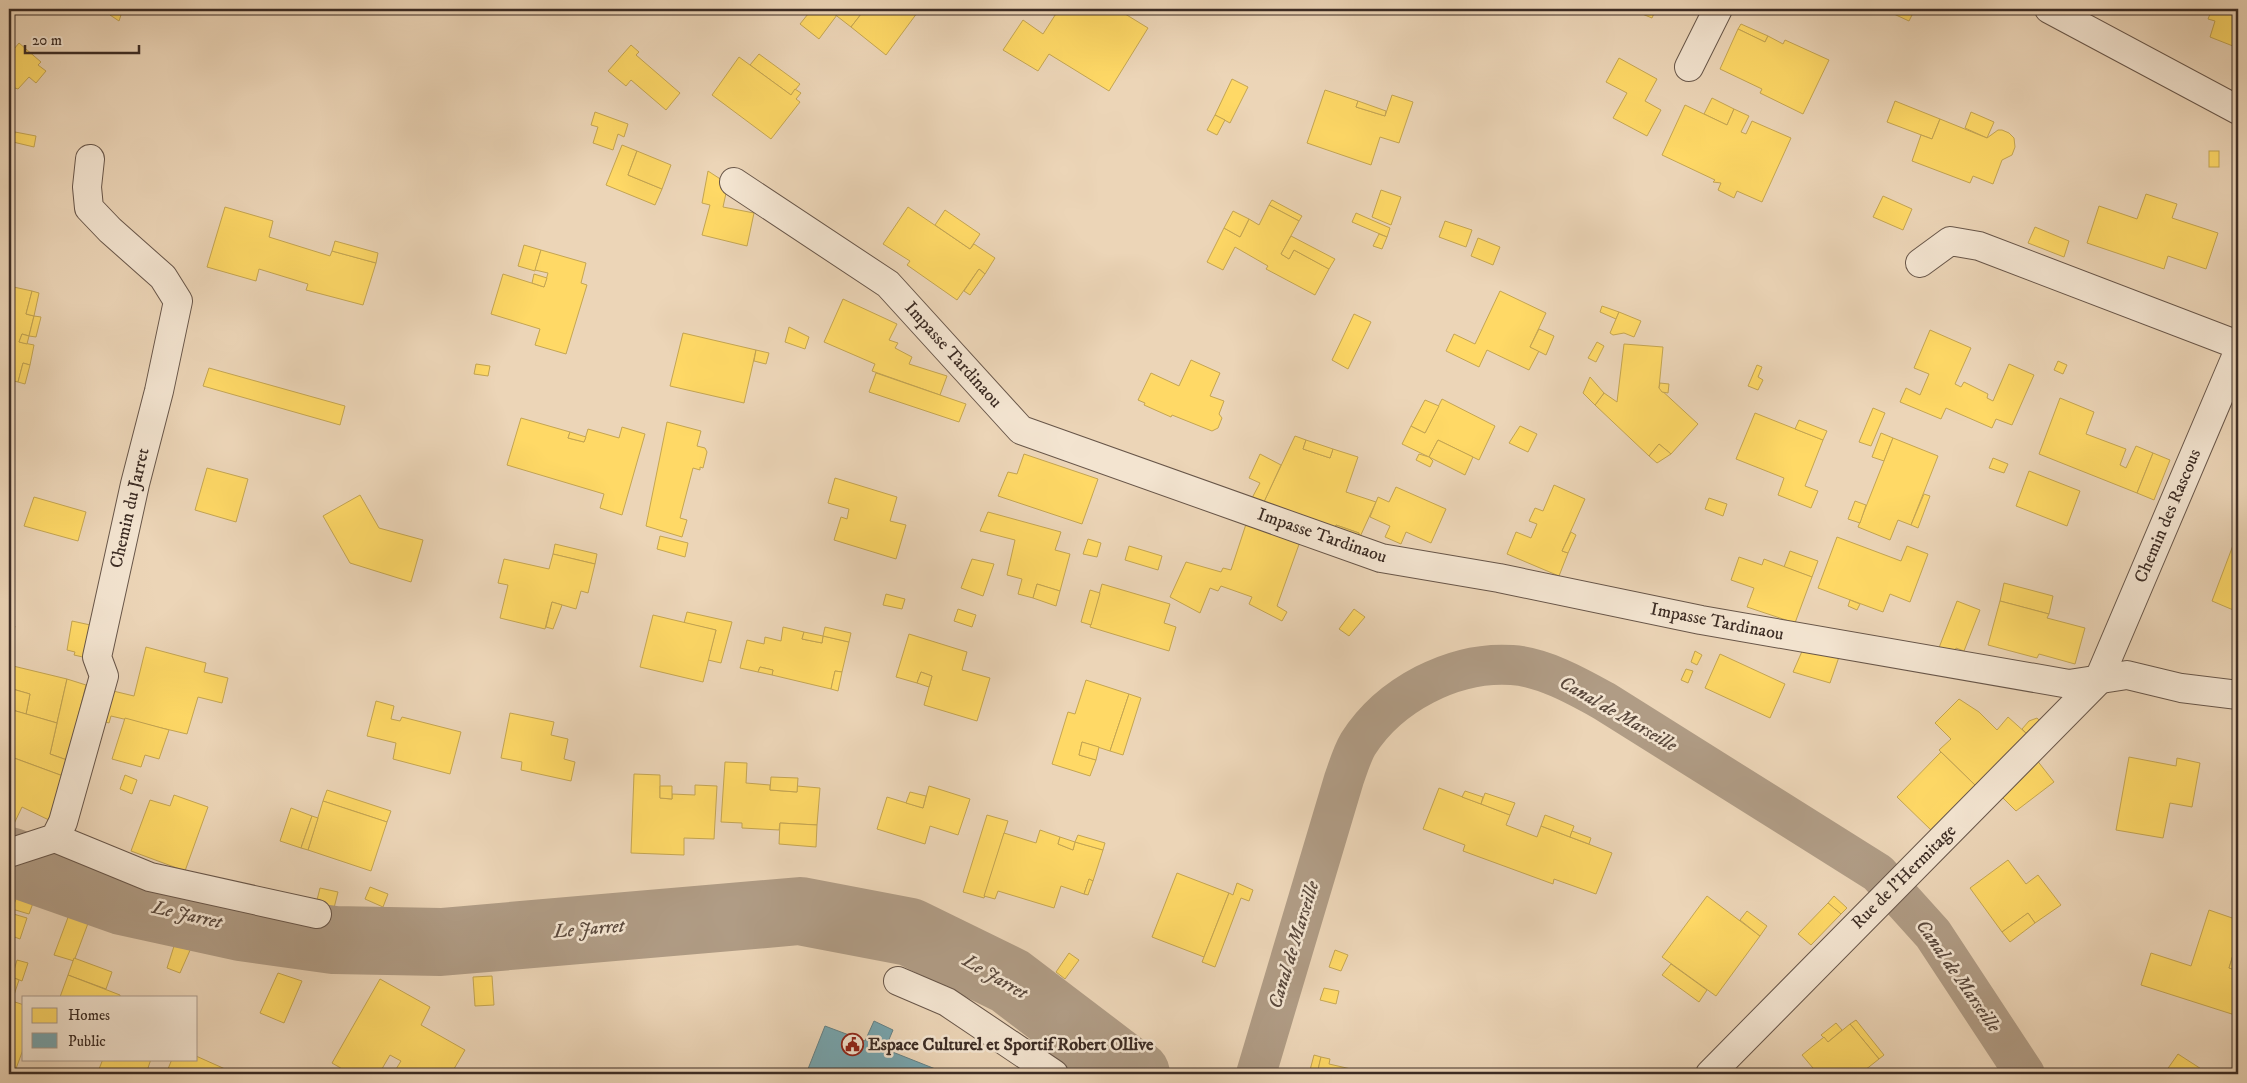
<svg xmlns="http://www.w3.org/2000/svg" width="2247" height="1083" font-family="'IM FELL DW Pica',serif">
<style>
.homes{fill:#ffd966;stroke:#c4a552}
.public{fill:#76a5af;stroke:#658185}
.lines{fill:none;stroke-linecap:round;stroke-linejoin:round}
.canal{stroke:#b09c85;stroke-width:40}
.river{stroke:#b09c85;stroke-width:68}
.minor-casing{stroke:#685649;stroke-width:30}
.minor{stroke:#f3e4d0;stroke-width:28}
.labels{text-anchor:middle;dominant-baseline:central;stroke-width:5;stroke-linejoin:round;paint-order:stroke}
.street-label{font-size:18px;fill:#3c2c24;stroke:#f3e4d0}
.poi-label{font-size:18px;font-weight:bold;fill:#3c2c24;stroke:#f3e4d0;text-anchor:start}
.water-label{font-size:19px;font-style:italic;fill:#59483c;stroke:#f3e4d0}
</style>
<rect width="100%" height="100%" fill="#ecd5b7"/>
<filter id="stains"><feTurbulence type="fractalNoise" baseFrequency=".004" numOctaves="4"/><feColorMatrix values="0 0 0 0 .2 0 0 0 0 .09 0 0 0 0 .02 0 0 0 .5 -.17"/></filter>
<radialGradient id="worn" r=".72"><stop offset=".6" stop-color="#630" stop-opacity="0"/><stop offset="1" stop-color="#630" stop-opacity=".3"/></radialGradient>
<g class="homes">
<polygon points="812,9 830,9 837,15 819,39 800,24"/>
<polygon points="836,9 865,9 851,27 833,13"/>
<polygon points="865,9 910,10 920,9 886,55 851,27"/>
<polygon points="1059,9 1117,9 1148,28 1109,91 1049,54 1038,71 1003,50 1023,20 1043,34"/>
<polygon points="1630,9 1656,9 1652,18"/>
<polygon points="1883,9 1915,9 1909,21"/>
<polygon points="2212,9 2238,9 2238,48 2210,37 2215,21 2208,19"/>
<polygon points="111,10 121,15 119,21 110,15"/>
<polygon points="1741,24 1768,36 1765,42 1738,29"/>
<polygon points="1738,29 1765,42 1768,36 1783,44 1785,40 1829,60 1803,114 1760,93 1762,89 1720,69"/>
<polygon points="19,43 41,62 38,65 46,71 36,83 29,77 18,89 9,86 9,55"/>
<polygon points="631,45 639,52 636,55 680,93 666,110 631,80 626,86 608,71"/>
<polygon points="759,54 800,84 791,95 750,65"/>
<polygon points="739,57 791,95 795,89 801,93 796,99 800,102 771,139 712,95"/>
<polygon points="1619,58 1657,79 1645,101 1661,110 1647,136 1613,118 1627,93 1606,82"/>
<polygon points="1232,79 1248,87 1230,123 1215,115"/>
<polygon points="1325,90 1358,101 1356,107 1385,116 1392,95 1413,102 1399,143 1380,137 1371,165 1307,143"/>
<polygon points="1712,98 1734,109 1727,125 1704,114"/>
<polygon points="1358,101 1386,111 1385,116 1356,107"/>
<polygon points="1895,101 1940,119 1932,139 1887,122"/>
<polygon points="1685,105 1727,125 1734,109 1749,116 1741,132 1746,134 1752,121 1791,138 1762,202 1737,191 1734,198 1718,190 1721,183 1713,182 1715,180 1662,155"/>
<polygon points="595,112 628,124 624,137 618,134 613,150 593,143 598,127 591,125"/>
<polygon points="1971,112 1994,122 1987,138 1965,128"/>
<polygon points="1215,115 1225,120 1217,135 1207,130"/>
<polygon points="1940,119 1987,138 1998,130 2002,130 2009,133 2014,138 2015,147 2012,155 2002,160 1993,184 1973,176 1970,183 1912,161 1921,135 1932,139"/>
<polygon points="15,132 36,136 34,147 13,142"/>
<polygon points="622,145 637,151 628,175 662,189 655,205 606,185"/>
<polygon points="637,151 671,165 662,189 628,175"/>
<rect x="2209" y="151" width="10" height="16"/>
<polygon points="708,171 728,184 723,207 754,213 747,246 702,235 710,205 702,203"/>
<polygon points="1381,190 1401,197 1391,225 1372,217"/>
<polygon points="2146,194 2177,204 2172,218 2218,233 2206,269 2168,256 2164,269 2087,243 2099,206 2137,219"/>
<polygon points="1883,196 1912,209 1903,230 1873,217"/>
<polygon points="1272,200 1302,216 1299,221 1269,205"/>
<polygon points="1269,205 1299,221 1281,254 1289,259 1294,250 1329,269 1315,295 1266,269 1268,266 1235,247 1223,270 1207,262 1224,228 1240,237 1249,219 1259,225"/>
<polygon points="225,207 273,221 269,237 330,256 332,251 376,263 363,305 306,290 308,284 259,269 256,281 207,267"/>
<polygon points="908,207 970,249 974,244 995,258 985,274 979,269 957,300 907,265 910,261 883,244"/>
<polygon points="945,210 980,234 970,249 935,225"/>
<polygon points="1233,211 1249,219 1240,237 1224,228"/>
<polygon points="1356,213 1390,228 1387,237 1352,222"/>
<polygon points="1445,221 1472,230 1466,247 1439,237"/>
<polygon points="2035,227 2069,241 2064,257 2028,243"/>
<polygon points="1379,234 1387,237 1382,249 1373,246"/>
<polygon points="1291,236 1335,259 1329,269 1294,250 1289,259 1281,254"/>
<polygon points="1478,238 1500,247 1493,265 1471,256"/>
<polygon points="335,241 378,253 376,263 332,251"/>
<polygon points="524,245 541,250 535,271 518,266"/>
<polygon points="541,250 586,263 581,283 587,285 566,354 535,345 540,329 491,314 503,274 544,287 548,273 535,270"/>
<polygon points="979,269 985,274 970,295 964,291"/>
<polygon points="534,274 547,278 544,287 532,283"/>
<polygon points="9,286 32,291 26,314 34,316 29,336 22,334 19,342 34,345 30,365 23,363 18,382 9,380"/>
<polygon points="32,291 39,293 34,316 26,314"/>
<polygon points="1500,291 1546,313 1530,347 1539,351 1529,370 1487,350 1479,367 1446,351 1454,334 1475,344"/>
<polygon points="843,299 897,324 889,340 898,343 895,348 912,357 909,364 947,376 940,395 872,371 875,364 824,342"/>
<polygon points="1602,306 1619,312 1616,319 1600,312"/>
<polygon points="1619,312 1641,321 1634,337 1624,333 1613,335 1610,333"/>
<polygon points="1354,314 1371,322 1348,369 1332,360"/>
<polygon points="34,316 41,317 36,337 29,336"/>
<polygon points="789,327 809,337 805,349 785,342"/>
<polygon points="1539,329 1554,336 1546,355 1530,347"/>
<polygon points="1930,330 1971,348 1955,384 1961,387 1964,382 1988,394 1987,398 1993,401 2009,364 2034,375 2012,425 1996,419 1992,428 1946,408 1941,419 1900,402 1906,388 1920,395 1929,374 1914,368"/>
<polygon points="683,333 756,350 744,403 670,386"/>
<polygon points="22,334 29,336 27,344 19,342"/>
<polygon points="1597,342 1604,346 1596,362 1588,358"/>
<polygon points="1624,344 1663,347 1659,388 1698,424 1671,454 1659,444 1649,456 1595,405 1604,393 1617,402"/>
<polygon points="756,350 769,353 766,364 754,361"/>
<polygon points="1191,360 1220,373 1210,396 1224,401 1219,414 1222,418 1218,428 1212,431 1172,415 1171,417 1144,405 1145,403 1138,400 1151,373 1179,386"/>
<polygon points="2058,361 2067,365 2063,374 2054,370"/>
<polygon points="23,363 30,365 25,384 18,382"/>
<polygon points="476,364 490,366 488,376 474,374"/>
<polygon points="1757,365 1762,367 1758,377 1763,380 1758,390 1748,386"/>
<polygon points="209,368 345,406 340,425 203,386"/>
<polygon points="876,373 966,404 959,422 869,392"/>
<polygon points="1590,377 1604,393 1595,405 1583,393"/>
<polygon points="1660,383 1669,384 1668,393 1662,392 1659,388"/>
<polygon points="2060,398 2094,412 2086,434 2126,449 2120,465 2126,468 2136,446 2153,453 2137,493 2039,454"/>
<polygon points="1442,399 1495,426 1479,460 1438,440 1429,457 1402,444 1411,426 1425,433"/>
<polygon points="1425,400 1439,406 1425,433 1411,426"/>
<polygon points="1873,408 1885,413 1871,446 1859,442"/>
<polygon points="1755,413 1823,440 1805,486 1818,491 1811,508 1778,495 1784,478 1736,459"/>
<polygon points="521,418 570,432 568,438 584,442 588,429 619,438 622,427 645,434 622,515 600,508 604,494 507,465"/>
<polygon points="1799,420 1827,431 1823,440 1795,429"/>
<polygon points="667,422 701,431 697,446 705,448 707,452 703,468 700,467 700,470 693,468 680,518 687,520 682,537 646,526"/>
<polygon points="1520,426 1537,434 1528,452 1509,443"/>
<polygon points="570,432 586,437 584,442 568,438"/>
<polygon points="1881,433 1893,438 1884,461 1872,457"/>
<polygon points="1295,436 1306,440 1303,449 1330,458 1333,449 1358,457 1346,492 1376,502 1359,539 1359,533 1336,525 1334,530 1262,506"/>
<polygon points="1893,438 1938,456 1911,525 1898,520 1890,540 1858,527"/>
<polygon points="1306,440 1333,449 1330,458 1303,449"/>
<polygon points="1438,440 1473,457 1465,475 1429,457"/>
<polygon points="1659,444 1671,454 1657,463 1649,456"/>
<polygon points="2153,453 2170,460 2154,500 2137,493"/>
<polygon points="1024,454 1098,479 1082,524 998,496 1008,472 1017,474"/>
<polygon points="1260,454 1281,465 1263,504 1252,498 1260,483 1249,478"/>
<polygon points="1419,454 1429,457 1433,461 1430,467 1416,460"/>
<polygon points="1993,458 2008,464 2004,473 1989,468"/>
<polygon points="207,468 248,479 236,522 195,510"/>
<polygon points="2029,471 2080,491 2067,526 2016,506"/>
<polygon points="835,478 897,497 890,521 906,525 896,559 834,540 841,517 847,519 849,509 828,503"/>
<polygon points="1554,485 1585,499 1562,551 1568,553 1559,576 1507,554 1516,532 1531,538 1537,524 1529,521 1535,508 1543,511"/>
<polygon points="1396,487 1446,509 1431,543 1406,532 1401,544 1385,537 1390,526 1370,517 1378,497 1389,502"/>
<polygon points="1924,494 1930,496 1918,528 1911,525"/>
<polygon points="360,495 379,528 423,540 411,582 350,563 323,516"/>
<polygon points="34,497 86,512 78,541 24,526"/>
<polygon points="1709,498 1727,504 1723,516 1705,509"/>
<polygon points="1855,501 1866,505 1860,523 1848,519"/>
<polygon points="988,512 1061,532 1055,550 1070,554 1060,591 1037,584 1033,598 1018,594 1022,579 1007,575 1015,540 980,531"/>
<polygon points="1248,518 1302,536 1277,606 1287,612 1282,621 1249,604 1252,597 1221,586 1218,591 1210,588 1200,613 1170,597 1186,562 1221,572 1223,568 1231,570"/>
<polygon points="1336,525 1359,533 1358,538 1334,530"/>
<polygon points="1571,532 1576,535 1568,553 1562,551"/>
<polygon points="2238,532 2238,612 2212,601"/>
<polygon points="660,536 688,543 685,557 657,549"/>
<polygon points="1837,537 1901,561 1907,546 1928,554 1910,602 1890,594 1883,612 1818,588"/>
<polygon points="1088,539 1101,543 1097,557 1083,554"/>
<polygon points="555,544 597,554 595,564 553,554"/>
<polygon points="1129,546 1162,556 1158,570 1125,560"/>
<polygon points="1790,551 1818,561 1812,577 1784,567"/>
<polygon points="553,554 595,564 588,593 581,591 576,609 552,602 545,629 500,618 508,585 498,583 504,559 549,569"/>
<polygon points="1739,557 1762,565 1764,559 1812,577 1795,623 1747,607 1754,588 1731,580"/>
<polygon points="972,559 994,564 983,596 961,588"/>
<polygon points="2004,583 2053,596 2049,614 2000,601"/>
<polygon points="1037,584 1060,591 1056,606 1033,598"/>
<polygon points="1102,584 1170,604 1164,623 1176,627 1169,651 1090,627"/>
<polygon points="1090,590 1100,593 1091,625 1081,622"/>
<polygon points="886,594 905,599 902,609 883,605"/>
<polygon points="1850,600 1860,604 1857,610 1848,606"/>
<polygon points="1957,601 1980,610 1964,651 1956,648 1954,655 1937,653"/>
<polygon points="2000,601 2049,614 2047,618 2085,628 2075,664 2039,654 2037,658 1988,645"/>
<polygon points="552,602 562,605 553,629 546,627"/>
<polygon points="958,609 976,615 972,627 954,621"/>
<polygon points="1354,609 1365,617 1349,636 1339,629"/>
<polygon points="687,612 732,622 721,663 708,660 716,630 684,623"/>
<polygon points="653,615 716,630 703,682 640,667"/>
<polygon points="72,621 95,626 87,658 74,655 75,652 67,650"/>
<polygon points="9,625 15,626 9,650"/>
<polygon points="783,627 804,632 802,639 822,643 823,636 849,642 842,672 835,671 831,689 772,675 773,670 760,667 758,672 740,668 747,640 764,644 765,637 781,641"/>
<polygon points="825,627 851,633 849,642 823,636"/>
<polygon points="804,632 823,636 822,643 802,639"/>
<polygon points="909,634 967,652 962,670 990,678 977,721 924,705 932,676 921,672 917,683 896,677"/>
<polygon points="146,647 206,663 204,672 228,678 222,703 198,697 187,734 111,716 109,723 99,720 109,690 134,696"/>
<polygon points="1803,649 1840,654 1830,683 1793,672"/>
<polygon points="1695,651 1702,655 1697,665 1691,662"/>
<polygon points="1720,654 1785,684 1770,718 1705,688"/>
<polygon points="9,665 67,679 57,723 26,714 30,694 9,688"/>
<polygon points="760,667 773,670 772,675 758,672"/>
<polygon points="1686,669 1693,671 1688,683 1681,680"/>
<polygon points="835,671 842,672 838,691 831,689"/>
<polygon points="921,672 932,676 929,687 917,683"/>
<polygon points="67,679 86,685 67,760 50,754"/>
<polygon points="1086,680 1129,694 1110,751 1082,742 1079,755 1096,760 1090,776 1052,764 1068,712 1075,714"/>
<polygon points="9,688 30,694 26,714 9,709"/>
<polygon points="1129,694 1141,698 1123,755 1110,751"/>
<polygon points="1959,699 1979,712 1997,730 2008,717 2027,734 1976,786 1939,750 1951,739 1935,723"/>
<polygon points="376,701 394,706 391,719 400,721 402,717 461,732 450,774 393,759 396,743 367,736"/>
<polygon points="9,709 57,723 50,754 67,760 63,776 9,756"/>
<polygon points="510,713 554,722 551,735 568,739 564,759 575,762 571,781 521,770 522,762 501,758"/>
<polygon points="125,718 169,730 159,759 145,755 141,767 112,759"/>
<polygon points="2037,718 2042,723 2029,736 2022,729 2029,721"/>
<polygon points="1082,742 1099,747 1096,760 1079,755"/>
<polygon points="1941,752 1976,786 1932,831 1897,797"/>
<polygon points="2129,757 2176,766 2177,758 2200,763 2192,807 2170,803 2163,838 2116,830"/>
<polygon points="14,758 63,776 51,821 22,807 12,828 9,827 9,774"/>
<polygon points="2036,759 2054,782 2016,811 2001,796"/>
<polygon points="725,762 747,763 746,783 770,785 770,790 797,792 797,786 820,788 817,825 780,823 779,830 742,828 742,823 721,822"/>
<polygon points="634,774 660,775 660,798 672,799 672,794 695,795 695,785 717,786 714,839 684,838 684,855 631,853"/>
<polygon points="125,775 137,780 132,794 120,789"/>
<polygon points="771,777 798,778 797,792 770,790"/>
<polygon points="660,786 672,786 672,799 660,798"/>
<polygon points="929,786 970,799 958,835 930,826 925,844 877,829 887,797 923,808"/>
<polygon points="1439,788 1510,815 1506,825 1537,837 1541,826 1612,853 1596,894 1554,879 1553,884 1463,851 1465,845 1423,829"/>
<polygon points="327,790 391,811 387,822 323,801"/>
<polygon points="1465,791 1483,797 1481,804 1462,797"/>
<polygon points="910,792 926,796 923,808 906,803"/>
<polygon points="1485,793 1515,803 1510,815 1481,804"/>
<polygon points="174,795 208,807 185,871 131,851 150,800 170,806"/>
<polygon points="323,801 387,822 371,871 308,850"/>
<polygon points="291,808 312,816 301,848 280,841"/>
<polygon points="987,815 1008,821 984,898 963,892"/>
<polygon points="1545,815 1574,826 1570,837 1541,826"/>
<polygon points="312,816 318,818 308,850 301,848"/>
<polygon points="780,823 817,825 816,847 779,844"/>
<polygon points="1040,830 1060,837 1058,844 1073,850 1075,842 1103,850 1093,881 1089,879 1084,894 1061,886 1054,908 998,891 995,899 984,896 1004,833 1036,843"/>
<polygon points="1572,831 1591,838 1589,844 1570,837"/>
<polygon points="1078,835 1105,843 1103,850 1075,842"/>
<polygon points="1060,837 1075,842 1073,850 1058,844"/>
<polygon points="2008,860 2026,884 2038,875 2061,905 2035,923 2028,913 2002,932 1970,888"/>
<polygon points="1177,873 1229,893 1204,957 1152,937"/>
<polygon points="1089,879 1093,881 1088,895 1084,894"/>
<polygon points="1237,883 1253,890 1249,901 1241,898 1215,967 1202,962 1229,893 1233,895"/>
<polygon points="370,887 388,894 383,907 365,899"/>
<polygon points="320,888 338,892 334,908 316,904"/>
<polygon points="1707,896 1760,936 1716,996 1662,957"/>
<polygon points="1834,896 1847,908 1841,914 1828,903"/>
<polygon points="17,897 33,903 29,914 12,909"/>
<polygon points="1828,903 1841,914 1811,945 1798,934"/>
<polygon points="2209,910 2238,920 2238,939 2229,968 2238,971 2238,1016 2141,985 2151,953 2191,966"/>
<polygon points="1747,911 1767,926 1760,936 1740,920"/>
<polygon points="70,912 90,918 74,961 54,955"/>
<polygon points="10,913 27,918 20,939 9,935"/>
<polygon points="2028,913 2035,923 2010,942 2002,932"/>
<polygon points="2238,939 2238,960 2235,970 2229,968"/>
<polygon points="175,943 191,948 180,973 167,968"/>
<polygon points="1335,950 1348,955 1341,971 1329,967"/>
<polygon points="1069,953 1079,960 1065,979 1056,972"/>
<polygon points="74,958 112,972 106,989 68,975"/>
<polygon points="17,960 28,963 22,981 12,977"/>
<polygon points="1671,964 1707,990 1699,1002 1662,975"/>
<polygon points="278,973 302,981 284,1023 260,1013"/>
<polygon points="68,975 120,995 120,997 60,997"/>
<polygon points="492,976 494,1005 475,1006 473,977"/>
<polygon points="12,977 19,980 12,1001 24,1005 24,1047 14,1074 9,1074 9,985"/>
<polygon points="380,979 430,1007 421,1025 465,1050 451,1074 393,1074 401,1061 390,1055 379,1074 351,1074 332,1063"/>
<polygon points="1324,988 1339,991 1336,1004 1320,1000"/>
<polygon points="1856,1020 1884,1055 1879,1059 1850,1024"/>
<polygon points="1836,1023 1842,1030 1828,1042 1821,1035"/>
<polygon points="1850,1024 1879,1059 1860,1074 1818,1074 1802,1055 1824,1037 1828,1042"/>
<polygon points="2178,1054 2209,1074 2164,1074"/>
<polygon points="1314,1055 1321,1057 1317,1074 1309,1074"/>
<polygon points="196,1056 234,1073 233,1074 180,1074 168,1069 172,1059 196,1059"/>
<polygon points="1321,1057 1330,1059 1329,1064 1351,1069 1349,1074 1317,1074"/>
<polygon points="103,1059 151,1059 146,1074 97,1074"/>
</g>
<polygon class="public" points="874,1021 893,1030 885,1049 948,1074 806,1074 825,1026 865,1041"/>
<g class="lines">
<path class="canal" d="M1256,1074L1344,779C1348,768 1352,754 1358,744C1389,695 1453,661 1512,665C1543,667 1577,686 1604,701L1878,873L1933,934L2025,1074"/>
<polyline class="river" points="9,861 122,901 241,927 334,940 441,942 800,911 910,932 1010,981 1127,1070 1136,1074"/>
<defs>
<g id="minor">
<polyline points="2049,9 2238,110"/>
<polyline points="1689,67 1718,9"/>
<polyline points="734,182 888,284 1021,430 1381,558 1499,578 1701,620 2069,684 2127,675 2181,688 2238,695"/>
<polyline points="1920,263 1950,241 1979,246 2238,345"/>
<polyline points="55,838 150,877 317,914"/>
<polyline points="9,853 55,838 63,822 104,676 97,657 135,484 159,391 178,301 163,277 110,230 89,208 87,187 90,159"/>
<polyline points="898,981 947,1002 1054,1074"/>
<polyline points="1710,1074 2098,681 2238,352"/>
</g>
</defs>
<use href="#minor" class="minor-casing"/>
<use href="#minor" class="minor"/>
</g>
<defs>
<symbol id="civic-ring" viewBox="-11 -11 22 22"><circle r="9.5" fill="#f3e4d0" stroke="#8f2418" stroke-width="1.5"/><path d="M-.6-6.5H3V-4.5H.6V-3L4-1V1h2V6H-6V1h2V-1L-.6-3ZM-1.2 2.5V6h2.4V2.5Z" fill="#8f2418"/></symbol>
</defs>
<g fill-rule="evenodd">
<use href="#civic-ring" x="840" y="1032" width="25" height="25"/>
</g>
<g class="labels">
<g class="street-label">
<text transform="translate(953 355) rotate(48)">Impasse Tardinaou</text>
<text transform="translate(130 508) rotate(-77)">Chemin du Jarret</text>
<text transform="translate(2168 516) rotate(-67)">Chemin des Rascous</text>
<text transform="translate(1322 536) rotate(19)">Impasse Tardinaou</text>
<text transform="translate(1717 622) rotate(11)">Impasse Tardinaou</text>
<text transform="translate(1904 877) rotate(-45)">Rue de l'Hermitage</text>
</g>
<g class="poi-label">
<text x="868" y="1045">Espace Culturel et Sportif Robert Ollive</text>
</g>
<g class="water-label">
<text transform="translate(1618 714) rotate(30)">Canal de Marseille</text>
<text transform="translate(187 915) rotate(13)">Le Jarret</text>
<text transform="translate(589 929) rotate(-5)">Le Jarret</text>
<text transform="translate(1294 945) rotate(-73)">Canal de Marseille</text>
<text transform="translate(1958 976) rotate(55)">Canal de Marseille</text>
<text transform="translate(995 977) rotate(30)">Le Jarret</text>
</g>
</g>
<rect width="2247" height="1083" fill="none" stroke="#ecd5b7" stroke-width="30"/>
<rect x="10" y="10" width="2227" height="1063" fill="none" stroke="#3c2c24" stroke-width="2.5"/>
<rect x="15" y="15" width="2217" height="1053" fill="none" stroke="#3c2c24"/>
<rect x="22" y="996" width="175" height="65" fill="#f3e4d0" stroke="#aa9a8b"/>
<rect x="32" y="1008" width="25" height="15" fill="#ffd966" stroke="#aa9a8b"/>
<text x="68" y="1020" font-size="15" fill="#3c2c24">Homes</text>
<rect x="32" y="1033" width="25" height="15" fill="#76a5af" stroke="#aa9a8b"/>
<text x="68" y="1046" font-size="15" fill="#3c2c24">Public</text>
<path d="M25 45v8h114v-8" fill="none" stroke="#3c2c24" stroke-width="2.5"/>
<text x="32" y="45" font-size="15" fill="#3c2c24" stroke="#f3e4d0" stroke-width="4" paint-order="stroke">20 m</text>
<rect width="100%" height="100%" filter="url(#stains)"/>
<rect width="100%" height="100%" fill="url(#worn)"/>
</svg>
